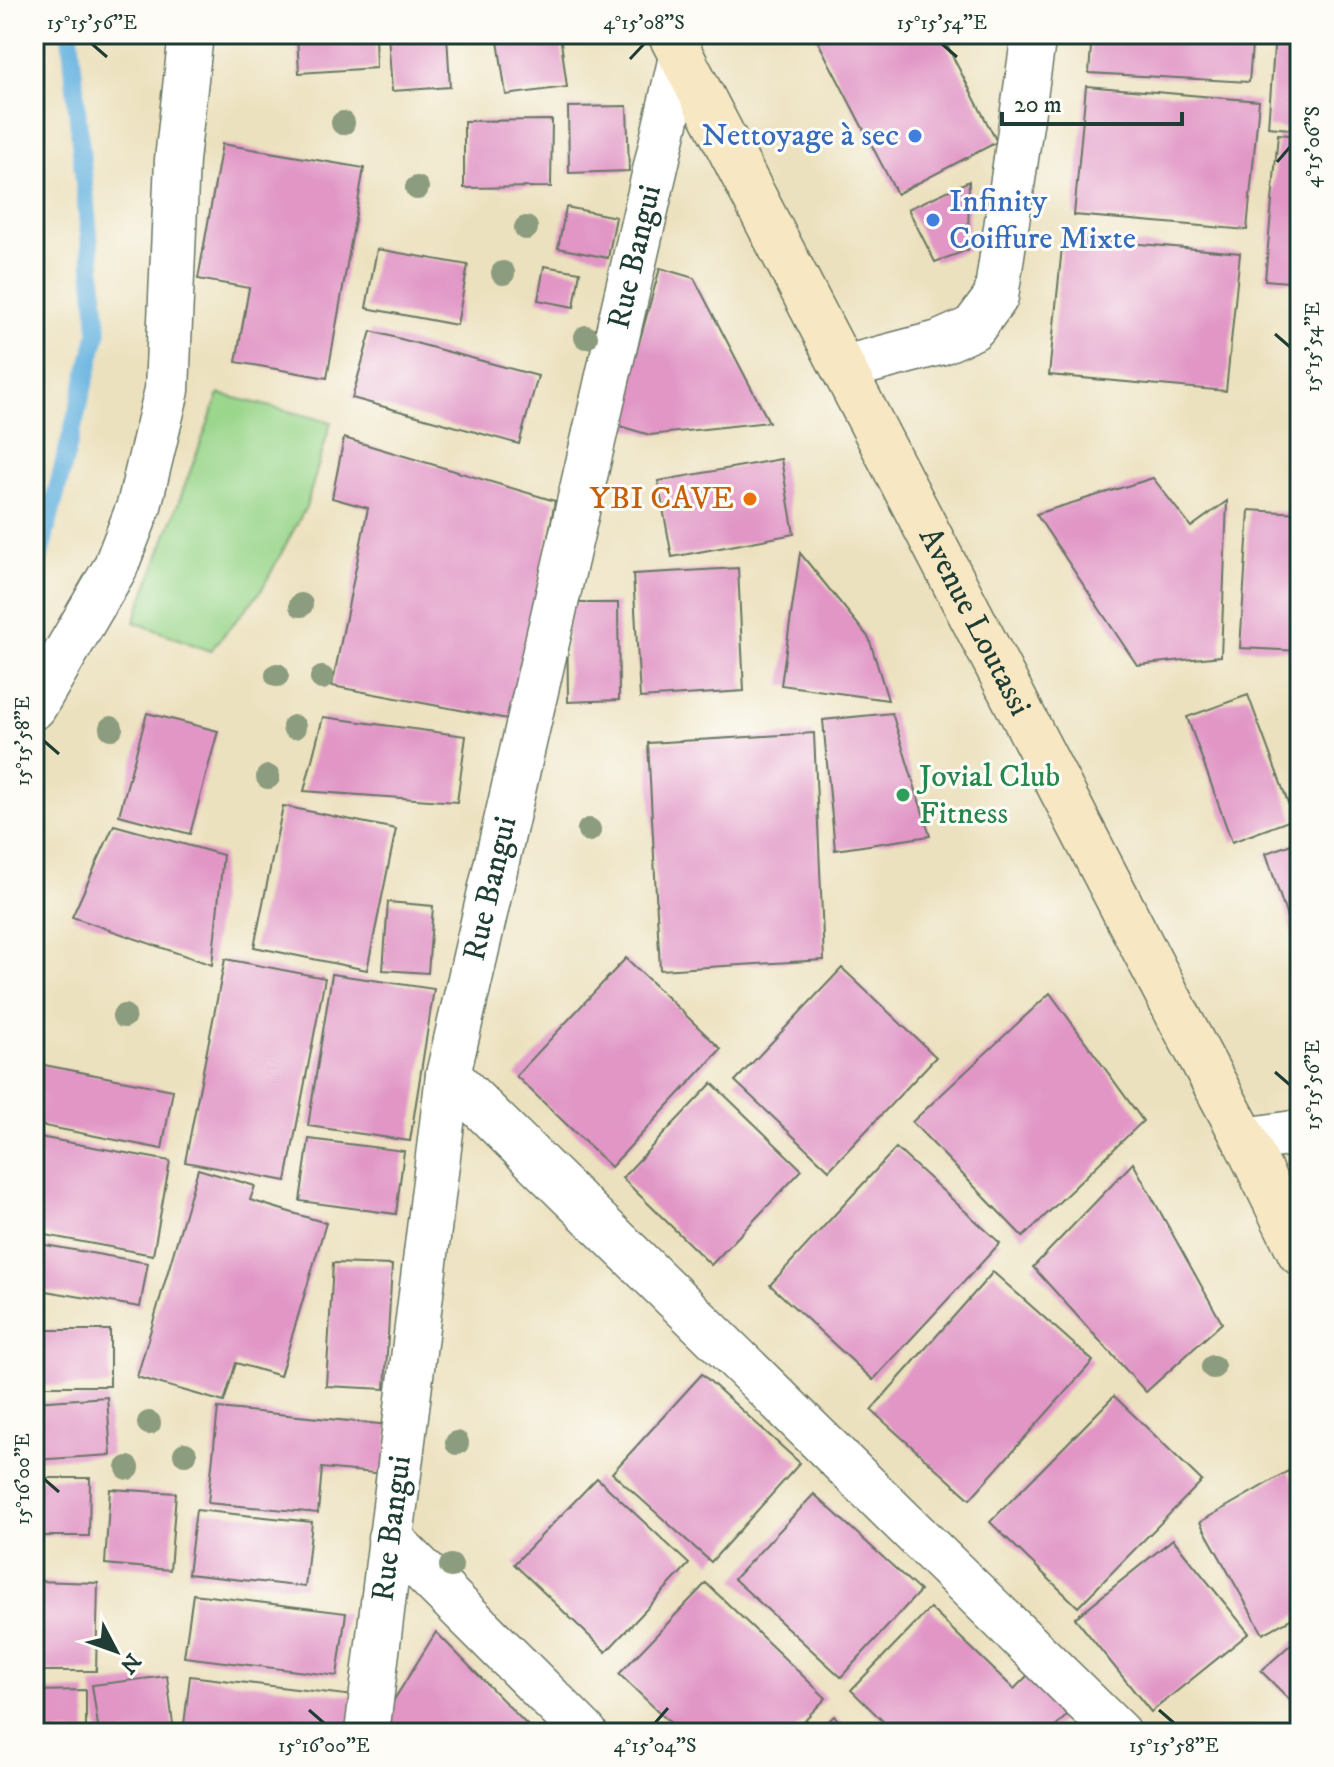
<svg xmlns="http://www.w3.org/2000/svg" width="1334" height="1767" font-family="'IM FELL DW Pica',serif">
<style>
.green{fill:#98d589;stroke:#5c895e;stroke-width:2}
.lines{fill:none;stroke-linecap:round;stroke-linejoin:round}
.stream{stroke:#66b3e0;stroke-width:18}
.building{fill:#e196c6}
.minor-casing{stroke:#677664;stroke-width:47}
.secondary-casing{stroke:#677664;stroke-width:47}
.minor{stroke:#fff;stroke-width:44}
.secondary{stroke:#f7e8c3;stroke-width:44}
.tree{fill:#8c9c7e}
.ticks{fill:none;stroke:#1f3d34;stroke-width:3}
.shop-dot{fill:#3f7fe0;stroke:#fdfcf7;stroke-width:3}
.food-dot{fill:#e8710a;stroke:#fdfcf7;stroke-width:3}
.leisure-dot{fill:#2e9e5b;stroke:#fdfcf7;stroke-width:3}
.labels{text-anchor:middle;dominant-baseline:central;stroke-width:6;stroke-linejoin:round;paint-order:stroke}
.shop-label{font-size:32px;fill:#366cbe;stroke:#fdfcf7;text-anchor:end}
.street-label{font-size:32px;fill:#1f3d34;stroke:#fdfcf7}
.food-label{font-size:32px;fill:#c56008;stroke:#fdfcf7;text-anchor:end}
.leisure-label{font-size:32px;fill:#27864d;stroke:#fdfcf7;text-anchor:start}
.neatline{fill:none;stroke:#1f3d34;stroke-width:3}
.ticks-label{font-size:20px;text-anchor:middle;fill:#1f3d34}
</style>
<rect width="100%" height="100%" fill="#fdfcf7"/>
<filter id="ink" filterUnits="userSpaceOnUse"><feTurbulence type="fractalNoise" baseFrequency=".0125" numOctaves="2"/><feDisplacementMap in="SourceGraphic" scale="16" xChannelSelector="R" yChannelSelector="G"/><feConvolveMatrix kernelMatrix="1 2 1 2 8 2 1 2 1" color-interpolation-filters="sRGB"/></filter>
<filter id="wash" filterUnits="userSpaceOnUse"><feTurbulence type="fractalNoise" baseFrequency=".006" numOctaves="4" result="noise"/><feDisplacementMap in="SourceGraphic" scale="32" xChannelSelector="R" yChannelSelector="G"/><feGaussianBlur stdDeviation="1.8" result="paint"/><feColorMatrix in="noise" values="0 0 0 0 0 0 0 0 0 0 0 0 0 0 0 0 0 1.4 0 .05"/><feComposite in="paint" operator="in"/></filter>
<g filter="url(#wash)">
<rect width="100%" height="100%" fill="#ece1be"/>
<polygon class="green" points="219,394 331,422 306,507 261,591 210,651 134,622"/>
<g class="lines">
<polyline class="stream" points="34,578 98,331 70,34"/>
</g>
<g id="blocks">
<g class="building">
<polygon points="297,34 375,34 376,68 299,73"/>
<polygon points="388,34 447,34 450,87 392,91"/>
<polygon points="497,34 560,34 567,87 506,95"/>
<polygon points="814,34 941,34 997,142 897,194"/>
<polygon points="1092,34 1253,34 1249,82 1089,73"/>
<polygon points="1275,34 1300,34 1300,130 1268,127"/>
<polygon points="1086,86 1259,101 1247,230 1074,215"/>
<polygon points="627,106 629,171 569,173 568,107"/>
<polygon points="552,120 551,187 464,188 464,121"/>
<polygon points="1278,134 1300,136 1300,283 1265,280"/>
<polygon points="222,144 364,168 327,378 236,362 249,288 198,279"/>
<polygon points="969,181 968,250 935,262 908,209"/>
<polygon points="566,207 616,217 608,258 558,248"/>
<polygon points="1063,237 1240,253 1226,391 1049,375"/>
<polygon points="377,249 468,265 457,325 366,308"/>
<polygon points="544,266 580,272 574,307 538,300"/>
<polygon points="660,268 694,278 769,422 650,435 616,425"/>
<polygon points="371,331 538,376 519,444 352,398"/>
<polygon points="344,438 555,501 513,720 332,686 368,508 332,498"/>
<polygon points="781,459 794,534 672,557 658,481"/>
<polygon points="1153,478 1191,527 1227,501 1221,656 1137,665 1036,514"/>
<polygon points="1249,510 1300,513 1300,651 1240,648"/>
<polygon points="800,553 869,638 888,700 781,685"/>
<polygon points="738,568 744,691 640,698 633,574"/>
<polygon points="567,603 618,603 619,700 568,702"/>
<polygon points="1248,695 1294,819 1232,842 1187,717"/>
<polygon points="147,713 218,731 190,834 119,815"/>
<polygon points="892,713 930,836 835,850 823,720"/>
<polygon points="323,717 466,736 457,802 304,791"/>
<polygon points="814,733 824,960 660,970 648,743"/>
<polygon points="283,806 396,829 367,970 254,947"/>
<polygon points="114,825 223,855 212,965 72,917"/>
<polygon points="1300,841 1300,954 1299,954 1266,853"/>
<polygon points="388,902 433,906 428,973 383,970"/>
<polygon points="626,958 721,1049 611,1167 516,1076"/>
<polygon points="225,959 325,978 286,1181 185,1162"/>
<polygon points="842,968 936,1057 829,1170 735,1081"/>
<polygon points="332,974 434,989 410,1141 308,1126"/>
<polygon points="1050,993 1143,1121 1023,1237 912,1122"/>
<polygon points="34,1063 173,1090 162,1149 34,1124"/>
<polygon points="712,1083 802,1170 711,1265 622,1178"/>
<polygon points="34,1136 170,1161 153,1255 34,1233"/>
<polygon points="309,1139 404,1151 396,1214 300,1201"/>
<polygon points="896,1148 1000,1243 873,1380 770,1285"/>
<polygon points="1133,1163 1222,1323 1146,1392 1033,1267"/>
<polygon points="198,1169 255,1186 250,1200 326,1223 280,1376 236,1363 224,1402 137,1377"/>
<polygon points="34,1243 148,1263 140,1307 34,1289"/>
<polygon points="333,1263 392,1265 385,1389 326,1386"/>
<polygon points="993,1272 1093,1361 970,1499 871,1410"/>
<rect x="34" y="1330" width="76" height="56"/>
<polygon points="702,1374 800,1463 711,1562 612,1473"/>
<polygon points="1114,1396 1202,1481 1078,1607 990,1522"/>
<polygon points="107,1397 111,1455 34,1460 34,1402"/>
<polygon points="218,1408 389,1425 385,1474 322,1468 318,1513 208,1503"/>
<polygon points="1288,1471 1300,1492 1300,1614 1263,1634 1200,1522"/>
<polygon points="34,1478 90,1478 89,1536 34,1536"/>
<polygon points="597,1478 689,1564 606,1652 514,1564"/>
<polygon points="110,1489 176,1493 170,1570 105,1564"/>
<polygon points="814,1494 920,1591 841,1677 734,1579"/>
<polygon points="196,1510 312,1522 305,1587 188,1574"/>
<polygon points="1173,1539 1249,1633 1151,1712 1075,1618"/>
<polygon points="34,1581 98,1583 96,1671 34,1671"/>
<polygon points="706,1583 826,1698 792,1733 681,1733 619,1674"/>
<polygon points="193,1594 346,1613 337,1676 184,1657"/>
<polygon points="930,1608 1014,1689 1028,1675 1068,1714 1050,1733 895,1733 851,1690"/>
<polygon points="436,1632 535,1733 383,1733 389,1708"/>
<polygon points="1300,1636 1300,1710 1261,1671"/>
<polygon points="167,1676 174,1733 99,1733 92,1685"/>
<polygon points="190,1676 354,1696 349,1733 183,1733"/>
<polygon points="86,1690 86,1733 34,1733 34,1691"/>
<polygon points="834,1716 851,1733 817,1733"/>
</g>
</g>
</g>
<g filter="url(#ink)">
<use href="#blocks" fill-opacity="0" stroke="#677664" stroke-width="2"/>
<g class="lines">
<defs>
<g id="minor">
<polyline points="844,368 939,343 973,328 996,297 1034,34"/>
<polyline points="34,707 115,568 139,506 167,390 177,160 191,34"/>
<polyline points="448,1075 1118,1733"/>
<polyline points="1245,1140 1300,1132"/>
<polyline points="390,1538 585,1733"/>
<path id="s1" d="M367,1733L448,1075L681,57"/>
</g>
<g id="secondary">
<path id="s2" d="M670,34L1181,1021L1245,1140L1300,1253"/>
</g>
</defs>
<use href="#minor" class="minor-casing"/>
<use href="#secondary" class="secondary-casing"/>
<use href="#minor" class="minor"/>
<use href="#secondary" class="secondary"/>
</g>
<g class="tree">
<circle cx="343" cy="123" r="12"/>
<circle cx="417" cy="188" r="12"/>
<circle cx="526" cy="228" r="12"/>
<circle cx="503" cy="273" r="12"/>
<circle cx="586" cy="337" r="12"/>
<circle cx="301" cy="605" r="12"/>
<circle cx="277" cy="675" r="12"/>
<circle cx="322" cy="678" r="12"/>
<circle cx="294" cy="727" r="12"/>
<circle cx="111" cy="728" r="12"/>
<circle cx="268" cy="777" r="12"/>
<circle cx="589" cy="830" r="12"/>
<circle cx="124" cy="1016" r="12"/>
<circle cx="1213" cy="1367" r="12"/>
<circle cx="149" cy="1423" r="12"/>
<circle cx="457" cy="1443" r="12"/>
<circle cx="185" cy="1454" r="12"/>
<circle cx="128" cy="1468" r="12"/>
<circle cx="451" cy="1566" r="12"/>
</g>
</g>
<path class="ticks" d="M92,44L107,57M942,44L957,57M630,59L644,44M1277,162L1290,147M1275,334L1290,347M44,741L59,754M1275,1072L1290,1085M44,1479L59,1492M309,1710L324,1723M1159,1710L1174,1723M655,1723L668,1708"/>
<g class="shop-dot">
<circle cx="915" cy="136" r="8"/>
<circle cx="933" cy="220" r="8"/>
</g>
<circle class="food-dot" cx="750" cy="499" r="8"/>
<circle class="leisure-dot" cx="903" cy="795" r="8"/>
<g class="labels">
<g class="shop-label">
<text x="899" y="136">Nettoyage à sec</text>
<text x="949" y="202" text-anchor="start">Infinity<tspan x="949" dy="37">Coiffure Mixte</tspan></text>
</g>
<g class="street-label">
<text stroke="none"><textPath href="#s1" startOffset="1502">Rue Bangui</textPath></text>
<text stroke="none"><textPath href="#s2" startOffset="662">Avenue Loutassi</textPath></text>
<text stroke="none"><textPath href="#s1" startOffset="854">Rue Bangui</textPath></text>
<text stroke="none"><textPath href="#s1" startOffset="206">Rue Bangui</textPath></text>
</g>
<g class="food-label">
<text x="734" y="499">YBI CAVE</text>
</g>
<g class="leisure-label">
<text x="919" y="777">Jovial Club<tspan x="919" dy="37">Fitness</tspan></text>
</g>
</g>
<rect width="1334" height="1767" fill="none" stroke="#fdfcf7" stroke-width="88"/>
<g transform="translate(116 1651) rotate(131)" stroke="#fdfcf7" stroke-width="6" paint-order="stroke">
<path d="M0-6L14 30L0 20L-14 30Z" fill="#1f3d34"/>
<text y="-12" font-size="22" font-weight="bold" text-anchor="middle" fill="#1f3d34">N</text>
</g>
<path d="M1002 112v12h180v-12" fill="none" stroke="#1f3d34" stroke-width="4"/>
<text x="1014" y="112" font-size="24" fill="#1f3d34" stroke="#fdfcf7" stroke-width="6" paint-order="stroke">20 m</text>
<rect x="44" y="44" width="1246" height="1679" class="neatline"/>
<g class="ticks-label">
<text x="92" y="29">15°15'56"E</text>
<text x="644" y="29">4°15'08"S</text>
<text x="942" y="29">15°15'54"E</text>
<text transform="translate(1312 147) rotate(-90)" y="7">4°15'06"S</text>
<text transform="translate(1312 347) rotate(-90)" y="7">15°15'54"E</text>
<text transform="translate(22 741) rotate(-90)" y="7">15°15'58"E</text>
<text transform="translate(1312 1085) rotate(-90)" y="7">15°15'56"E</text>
<text transform="translate(22 1479) rotate(-90)" y="7">15°16'00"E</text>
<text x="324" y="1752">15°16'00"E</text>
<text x="655" y="1752">4°15'04"S</text>
<text x="1174" y="1752">15°15'58"E</text>
</g>
</svg>
